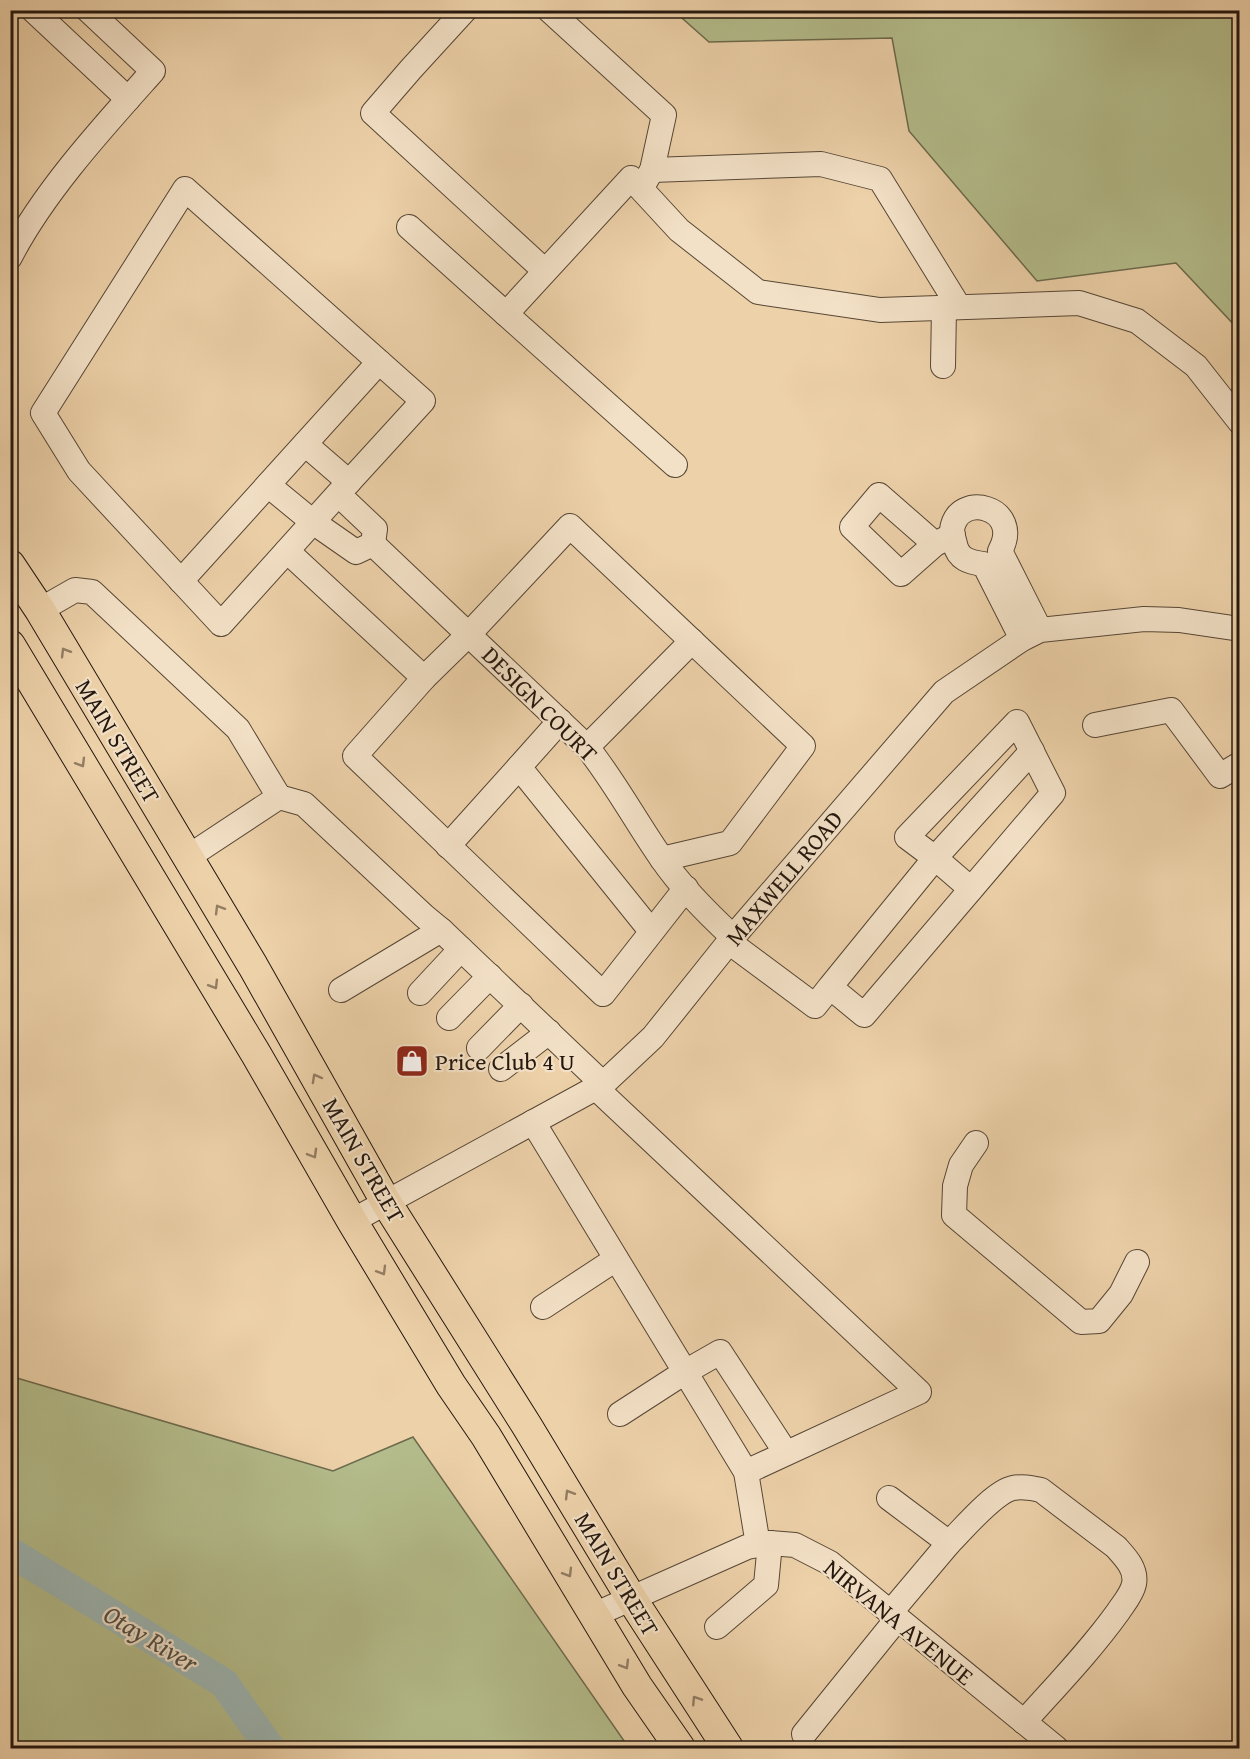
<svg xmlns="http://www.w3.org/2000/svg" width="1250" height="1759" font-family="'Gentium Book Plus',serif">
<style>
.green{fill:#b4bc8b;stroke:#6c6a4c;stroke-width:1.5}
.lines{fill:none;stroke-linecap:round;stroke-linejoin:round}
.river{stroke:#9cb5b2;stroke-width:30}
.minor-casing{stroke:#564635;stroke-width:26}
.major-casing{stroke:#24170e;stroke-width:32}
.minor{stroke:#f3e1c7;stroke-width:24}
.major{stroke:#edd1a9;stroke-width:30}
.oneway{stroke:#937d63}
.labels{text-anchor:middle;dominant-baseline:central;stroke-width:4.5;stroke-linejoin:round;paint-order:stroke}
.street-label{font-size:24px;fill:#24170e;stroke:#f3e1c7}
.poi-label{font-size:24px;fill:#24170e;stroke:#f3e1c7;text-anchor:start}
.water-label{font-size:26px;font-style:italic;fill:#4e4e47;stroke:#f3e1c7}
</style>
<rect width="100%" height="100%" fill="#edd1a9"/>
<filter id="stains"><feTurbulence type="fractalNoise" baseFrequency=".00333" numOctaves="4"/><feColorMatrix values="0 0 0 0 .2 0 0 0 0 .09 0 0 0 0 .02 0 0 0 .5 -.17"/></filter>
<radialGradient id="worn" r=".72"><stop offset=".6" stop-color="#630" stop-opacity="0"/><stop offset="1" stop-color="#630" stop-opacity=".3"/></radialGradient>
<g class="green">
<polygon points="674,11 1239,11 1239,330 1176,263 1037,281 909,131 892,38 709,42"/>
<polygon points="10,1376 333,1471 413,1437 629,1748 11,1748"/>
</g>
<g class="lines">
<polyline class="river" points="10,1552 224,1683 270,1748"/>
<defs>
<g id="minor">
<polyline points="33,10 128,99"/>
<polyline points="465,10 411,69 373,113 545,271"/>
<polyline points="549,10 664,115 652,170 645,182"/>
<polyline points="652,170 821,164 880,179 959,307"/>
<polyline points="409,227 506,314"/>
<path d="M10,257C44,191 104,126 153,71L88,10"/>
<polyline points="943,366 944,308"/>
<polyline points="305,444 349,482"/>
<polyline points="675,465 506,314 631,178 679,230 758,292 880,310 1079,303 1137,321 1196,366 1240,422"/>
<polyline points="268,485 313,522 356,552 373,544"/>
<polyline points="338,494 221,624 79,471 43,413 185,189 423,401 338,494 375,529 373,544"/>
<path d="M373,544L587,747C615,782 636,822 662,859C682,888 707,913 733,937"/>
<polyline points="935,544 879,495 852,527 901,574 935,544 953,535"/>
<polyline points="287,551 424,678 355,756 603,994 686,888"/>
<polyline points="181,581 379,362"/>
<polyline points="40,610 75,590 92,592 238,729 279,797 188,857"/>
<path d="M1022,639L986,568L983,564C969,562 958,559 955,544C954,540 952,534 952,530C957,490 1024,507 1000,551L1040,630"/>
<polyline points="424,678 469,634 570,526 803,746 730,843 662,859"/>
<polyline points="560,721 519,767 651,931"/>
<polyline points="1095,725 1171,710 1220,776 1240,764"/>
<polyline points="587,747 692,641"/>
<polyline points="279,797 304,804 424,916 441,930"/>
<polyline points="448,846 519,767"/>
<polyline points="971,889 935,858 1032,751"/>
<polyline points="729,942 815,1006 830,987 864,1015 1053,793 1017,722 907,837 935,858 830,987"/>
<polyline points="341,990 441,930 603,1084"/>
<polyline points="420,993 461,949"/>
<polyline points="449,1018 490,976"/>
<polyline points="479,1048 521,1005"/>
<polyline points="501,1069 549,1032"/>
<polyline points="596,1088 919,1392 746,1472"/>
<polyline points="533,1122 746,1472 758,1545"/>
<polyline points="976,1143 961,1165 955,1186 954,1215 1081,1322 1099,1321 1121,1294 1137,1262"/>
<polyline points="352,1221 603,1084 653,1037 733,937 944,692 1022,639 1040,630 1144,619 1179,620 1240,629"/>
<polyline points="543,1307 616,1259"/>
<polyline points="620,1414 685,1372 720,1352 786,1453"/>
<polyline points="889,1498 949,1543 890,1613"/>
<path d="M949,1543C964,1528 994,1492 1013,1488C1023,1486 1031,1488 1041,1490L1116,1547C1125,1557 1137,1569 1134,1584C1132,1594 1124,1603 1118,1612C1090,1651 1056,1686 1024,1722"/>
<polyline points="594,1615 747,1547 770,1543 795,1545 830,1563 1056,1748"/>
<polyline points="717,1627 766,1585 770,1543"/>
<polyline points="804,1734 897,1619"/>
</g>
<g id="major">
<polyline points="10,565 40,610 253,966 386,1202 527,1426 631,1598 728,1748"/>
<polyline points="10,645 256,1054 352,1221 451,1385 486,1436 637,1686 680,1748"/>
</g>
</defs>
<use href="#minor" class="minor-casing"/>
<use href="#major" class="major-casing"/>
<use href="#minor" class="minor"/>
<use href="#major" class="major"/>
</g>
<defs><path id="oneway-chevron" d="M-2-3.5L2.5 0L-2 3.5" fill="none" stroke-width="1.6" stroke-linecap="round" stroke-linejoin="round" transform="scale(1.5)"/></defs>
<g class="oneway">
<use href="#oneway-chevron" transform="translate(65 652) rotate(-121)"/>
<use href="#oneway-chevron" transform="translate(81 763) rotate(59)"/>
<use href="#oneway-chevron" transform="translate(219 909) rotate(-121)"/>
<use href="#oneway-chevron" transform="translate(214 985) rotate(59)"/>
<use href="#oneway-chevron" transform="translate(316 1078) rotate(-119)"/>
<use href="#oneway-chevron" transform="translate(313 1154) rotate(60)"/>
<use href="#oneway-chevron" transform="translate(382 1271) rotate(59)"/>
<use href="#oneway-chevron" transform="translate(569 1494) rotate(-121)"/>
<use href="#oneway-chevron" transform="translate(568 1573) rotate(59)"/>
<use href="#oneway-chevron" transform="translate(625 1665) rotate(59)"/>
<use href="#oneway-chevron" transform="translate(696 1700) rotate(-123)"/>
</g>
<defs>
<symbol id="shop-square" viewBox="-11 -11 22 22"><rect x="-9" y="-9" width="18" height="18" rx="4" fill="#8f2418" stroke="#f3e1c7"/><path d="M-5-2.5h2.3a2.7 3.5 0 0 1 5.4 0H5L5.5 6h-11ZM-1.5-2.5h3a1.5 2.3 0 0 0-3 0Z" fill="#fff"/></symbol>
</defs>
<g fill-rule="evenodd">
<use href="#shop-square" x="393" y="1042" width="38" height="38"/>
</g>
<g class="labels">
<g class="street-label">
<text transform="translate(540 704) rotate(45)">DESIGN COURT</text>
<text transform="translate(118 741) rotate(59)">MAIN STREET</text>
<text transform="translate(784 878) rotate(-50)">MAXWELL ROAD</text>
<text transform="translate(364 1160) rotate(60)">MAIN STREET</text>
<text transform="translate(617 1574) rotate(59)">MAIN STREET</text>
<text transform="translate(899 1622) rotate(39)">NIRVANA AVENUE</text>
</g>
<g class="poi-label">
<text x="435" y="1061">Price Club 4 U</text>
</g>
<g class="water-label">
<text transform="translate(151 1638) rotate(31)">Otay River</text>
</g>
</g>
<rect width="1250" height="1759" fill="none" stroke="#edd1a9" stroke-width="36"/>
<rect x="12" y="12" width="1226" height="1735" fill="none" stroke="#24170e" stroke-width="3"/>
<rect x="18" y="18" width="1214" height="1723" fill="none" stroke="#24170e" stroke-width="1.5"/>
<rect width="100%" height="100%" filter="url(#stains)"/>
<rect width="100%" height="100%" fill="url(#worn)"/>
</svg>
